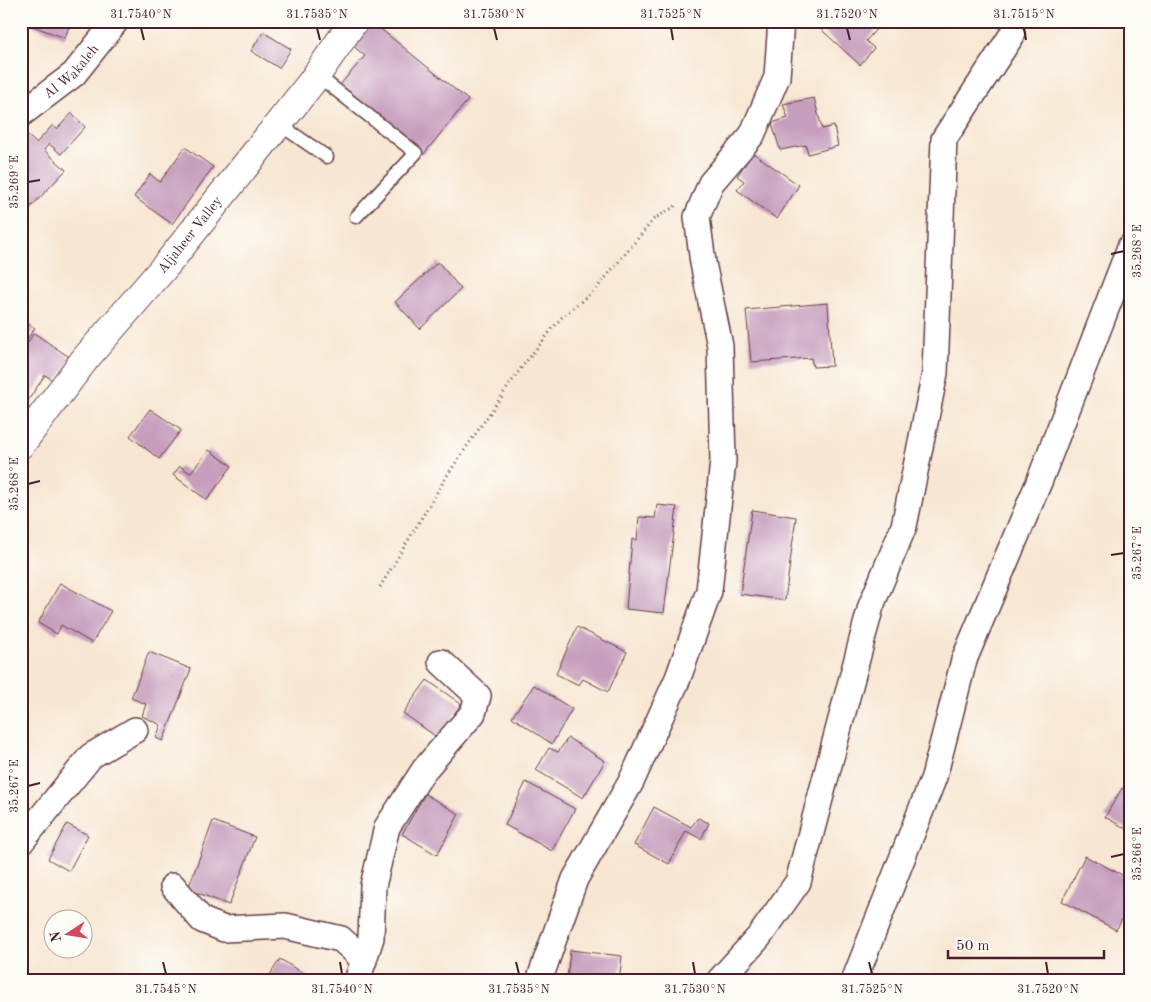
<svg xmlns="http://www.w3.org/2000/svg" width="1151" height="1002" font-family="'Old Standard TT',serif">
<style>
.building{fill:#c69dbd}
.lines{fill:none;stroke-linecap:round;stroke-linejoin:round}
.service-casing{stroke:#643d44;stroke-width:15}
.minor-casing{stroke:#643d44;stroke-width:28}
.tertiary-casing{stroke:#643d44;stroke-width:30}
.path{stroke:#643d44;stroke-width:3;stroke-dasharray:1 4;stroke-linecap:butt}
.service{stroke:#fff;stroke-width:12}
.minor{stroke:#fff;stroke-width:25}
.tertiary{stroke:#fff;stroke-width:28}
.ticks{fill:none;stroke:#4a1f2b;stroke-width:2}
.labels{text-anchor:middle;dominant-baseline:central;stroke-width:5;stroke-linejoin:round;paint-order:stroke}
.street-label{font-size:14px;fill:#4a1f2b;stroke:#fdfcf7}
.neatline{fill:none;stroke:#4a1f2b;stroke-width:2}
.ticks-label{font-size:12px;text-anchor:middle;fill:#4a1f2b}
</style>
<rect width="100%" height="100%" fill="#fdfcf7"/>
<filter id="ink" filterUnits="userSpaceOnUse"><feTurbulence type="fractalNoise" baseFrequency=".02" numOctaves="2"/><feDisplacementMap in="SourceGraphic" scale="10" xChannelSelector="R" yChannelSelector="G"/><feConvolveMatrix kernelMatrix="1 2 1 2 8 2 1 2 1" color-interpolation-filters="sRGB"/></filter>
<filter id="wash" filterUnits="userSpaceOnUse"><feTurbulence type="fractalNoise" baseFrequency=".0096" numOctaves="4" result="noise"/><feDisplacementMap in="SourceGraphic" scale="20" xChannelSelector="R" yChannelSelector="G"/><feGaussianBlur stdDeviation="1.12" result="paint"/><feColorMatrix in="noise" values="0 0 0 0 0 0 0 0 0 0 0 0 0 0 0 0 0 1.4 0 .05"/><feComposite in="paint" operator="in"/></filter>
<g filter="url(#wash)">
<rect width="100%" height="100%" fill="#f7e6d2"/>
<g id="blocks">
<g class="building">
<polygon points="31,21 71,21 65,38 30,25"/>
<polygon points="371,21 468,100 423,155 339,86 365,56 351,44"/>
<polygon points="812,21 883,21 866,41 874,48 860,65"/>
<polygon points="263,32 291,49 279,68 251,51"/>
<polygon points="814,98 822,129 834,126 838,146 808,154 806,145 780,150 772,123 788,118 783,104"/>
<polygon points="72,113 85,127 61,154 49,144 44,150 66,170 30,208 21,199 21,140 26,134 36,143 53,125 57,129"/>
<polygon points="185,147 213,167 172,224 134,197 150,174 160,182"/>
<polygon points="753,153 799,185 777,219 737,190 744,181 737,176"/>
<polygon points="438,262 461,289 420,329 395,302"/>
<polygon points="828,303 832,366 813,367 811,358 751,362 746,310"/>
<polygon points="21,319 35,328 21,348"/>
<polygon points="34,333 72,359 56,382 45,375 21,411 21,353"/>
<polygon points="150,409 181,430 159,459 130,436"/>
<polygon points="209,450 232,466 207,500 173,475 180,466 190,473"/>
<polygon points="657,505 677,507 664,613 626,609 632,539 637,540 639,517 655,518"/>
<polygon points="752,510 796,517 785,600 740,594"/>
<polygon points="60,583 111,611 92,643 61,625 57,634 38,623"/>
<polygon points="577,627 627,652 608,692 583,679 579,685 556,674"/>
<polygon points="149,652 191,669 163,741 156,738 161,725 142,716 146,704 131,698"/>
<polygon points="427,680 461,704 438,738 403,713"/>
<polygon points="534,685 572,709 552,744 512,717"/>
<polygon points="568,738 605,761 583,798 536,770 549,748 558,752"/>
<polygon points="526,782 575,809 552,851 505,825"/>
<polygon points="1122,788 1130,793 1130,831 1105,817"/>
<polygon points="425,794 459,814 437,855 402,834"/>
<polygon points="654,807 691,827 698,818 709,823 701,839 686,831 669,864 634,845"/>
<polygon points="213,821 255,837 229,905 188,889"/>
<polygon points="67,824 88,835 69,871 48,859"/>
<polygon points="1085,856 1130,879 1130,905 1116,930 1062,901"/>
<polygon points="570,950 622,956 619,981 567,981"/>
<polygon points="280,959 315,981 266,981"/>
</g>
</g>
</g>
<g filter="url(#ink)">
<use href="#blocks" fill-opacity="0" stroke="#643d44" stroke-width="1"/>
<g class="lines">
<defs>
<g id="service">
<polyline points="317,75 416,153 356,217"/>
<polyline points="279,124 327,157"/>
</g>
<g id="minor">
<path id="s1" d="M21,114L74,74L116,21"/>
<polyline points="21,842 91,756 135,730"/>
<polyline points="173,886 202,920 224,929 285,926 341,939 364,960"/>
<polyline points="357,981 371,938 373,886 387,827 424,770 473,713 478,696 441,662"/>
<polyline points="539,981 575,879 631,782 678,678 709,591 723,461 720,346 703,263 697,217 711,183 752,135 777,77 781,21"/>
<polyline points="719,981 759,937 798,882 871,606 904,526 935,373 944,139 1012,35"/>
<polyline points="854,981 934,777 964,660 1039,482 1130,247"/>
</g>
<g id="tertiary">
<path id="s2" d="M21,444L85,359L168,263L311,83L354,21"/>
</g>
</defs>
<use href="#service" class="service-casing"/>
<use href="#minor" class="minor-casing"/>
<use href="#tertiary" class="tertiary-casing"/>
<polyline class="path" points="380,587 448,474 521,368 561,318 596,289 654,219 677,205"/>
<use href="#service" class="service"/>
<use href="#minor" class="minor"/>
<use href="#tertiary" class="tertiary"/>
</g>
</g>
<path class="ticks" d="M141,28L144,40M317,28L320,40M494,28L497,40M671,28L673,40M847,28L850,40M1024,28L1026,40M28,182L40,180M1111,254L1124,251M28,484L40,481M1111,555L1124,553M28,786L40,783M1111,857L1124,854M163,962L166,974M340,962L342,974M516,962L519,974M693,962L695,974M869,962L872,974M1046,962L1048,974"/>
<g class="labels">
<g class="street-label">
<text stroke="none"><textPath href="#s1" startOffset="66">Al Wakaleh</textPath></text>
<text stroke="none"><textPath href="#s2" startOffset="269">Aljaheer Valley</textPath></text>
</g>
</g>
<rect width="1151" height="1002" fill="none" stroke="#fdfcf7" stroke-width="55"/>
<g transform="translate(68 934) rotate(258)"><circle r="24" fill="#fdfcf7" stroke="#b5a4a5"/>
<path d="M0-4L9 19L0 12L-9 19Z" fill="#d1495b"/>
<text y="-8" font-size="14" font-weight="bold" text-anchor="middle" fill="#4a1f2b">N</text>
</g>
<path d="M948 950v8h156v-8" fill="none" stroke="#4a1f2b" stroke-width="2.5"/>
<text x="956" y="950" font-size="15" fill="#4a1f2b" stroke="#fdfcf7" stroke-width="4" paint-order="stroke">50 m</text>
<rect x="28" y="28" width="1096" height="946" class="neatline"/>
<g class="ticks-label">
<text x="141" y="18">31.7540°N</text>
<text x="317" y="18">31.7535°N</text>
<text x="494" y="18">31.7530°N</text>
<text x="671" y="18">31.7525°N</text>
<text x="847" y="18">31.7520°N</text>
<text x="1024" y="18">31.7515°N</text>
<text transform="translate(14 182) rotate(-90)" y="4">35.269°E</text>
<text transform="translate(1137 251) rotate(-90)" y="4">35.268°E</text>
<text transform="translate(14 484) rotate(-90)" y="4">35.268°E</text>
<text transform="translate(1137 553) rotate(-90)" y="4">35.267°E</text>
<text transform="translate(14 786) rotate(-90)" y="4">35.267°E</text>
<text transform="translate(1137 854) rotate(-90)" y="4">35.266°E</text>
<text x="166" y="993">31.7545°N</text>
<text x="342" y="993">31.7540°N</text>
<text x="519" y="993">31.7535°N</text>
<text x="695" y="993">31.7530°N</text>
<text x="872" y="993">31.7525°N</text>
<text x="1048" y="993">31.7520°N</text>
</g>
</svg>
